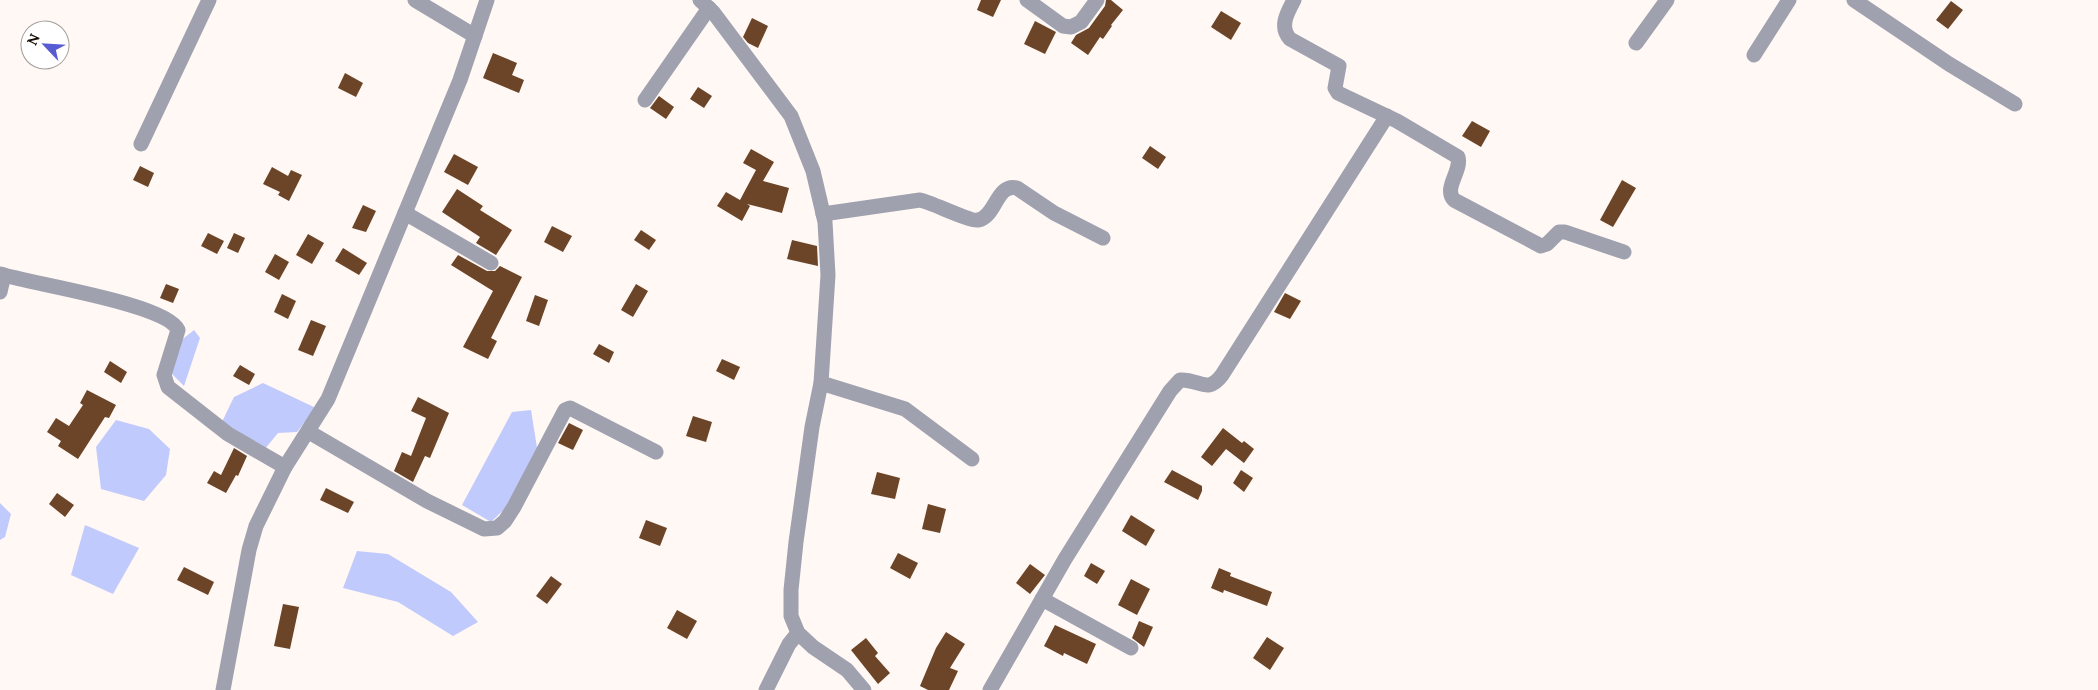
<svg xmlns="http://www.w3.org/2000/svg" width="2098" height="690" font-family="Lora,serif">
<style>
.water{fill:#c1cafc}
.building{fill:#6c4427}
.lines{fill:none;stroke-linecap:round;stroke-linejoin:round}
.minor{stroke:#9fa1af;stroke-width:15}
</style>
<rect width="100%" height="100%" fill="#fff8f4"/>
<g class="water">
<polygon points="194,330 200,338 184,386 167,369 170,349"/>
<polygon points="263,383 316,408 297,432 278,433 264,450 220,426 234,397"/>
<polygon points="531,410 538,454 512,502 491,522 462,505 512,412"/>
<polygon points="116,420 149,429 170,449 166,475 144,501 101,489 96,447"/>
<polygon points="0,503 11,514 5,537 0,540"/>
<polygon points="85,525 139,548 113,594 71,575"/>
<polygon points="357,551 388,554 451,592 478,622 453,636 398,602 343,588"/>
</g>
<g class="building">
<polygon points="981,0 1001,0 993,17 977,10"/>
<polygon points="1106,0 1111,0 1123,10 1111,25 1112,26 1103,39 1100,37 1088,55 1071,43 1076,35 1089,28 1105,6"/>
<polygon points="1951,1 1963,10 1948,29 1936,20"/>
<polygon points="1221,11 1241,23 1231,40 1211,27"/>
<polygon points="752,18 768,26 758,48 748,43 743,37"/>
<polygon points="1035,21 1056,32 1045,54 1024,44"/>
<polygon points="493,53 517,63 512,75 524,80 519,93 483,78"/>
<polygon points="345,73 363,83 356,97 338,88"/>
<polygon points="698,87 712,96 704,108 690,99"/>
<polygon points="659,96 674,107 666,119 650,108"/>
<polygon points="1472,121 1490,131 1481,147 1462,136"/>
<polygon points="1150,146 1166,157 1158,169 1142,158"/>
<polygon points="751,149 774,162 763,181 789,188 782,213 747,204 750,206 742,221 717,206 726,192 740,200 756,170 743,163"/>
<polygon points="454,154 478,167 468,185 444,172"/>
<polygon points="140,166 154,173 148,187 133,180"/>
<polygon points="272,167 288,176 291,170 302,175 289,201 278,195 280,192 263,184"/>
<polygon points="1622,180 1636,188 1613,227 1600,220"/>
<polygon points="457,189 483,206 480,210 512,230 496,255 476,243 480,237 442,212"/>
<polygon points="363,205 376,211 366,232 352,228"/>
<polygon points="552,226 572,236 563,252 544,242"/>
<polygon points="641,230 656,240 649,250 634,240"/>
<polygon points="208,233 224,241 217,254 201,246"/>
<polygon points="234,233 245,238 238,253 227,248"/>
<polygon points="308,234 324,243 312,264 296,255"/>
<polygon points="792,240 817,246 818,266 787,259"/>
<polygon points="343,248 367,263 359,275 335,261"/>
<polygon points="275,254 289,262 279,280 265,272"/>
<polygon points="458,255 487,271 495,271 500,266 522,277 491,338 497,341 488,359 463,347 493,291 451,265"/>
<polygon points="166,284 179,289 173,303 160,298"/>
<polygon points="636,284 648,291 633,317 621,310"/>
<polygon points="1285,293 1301,301 1290,319 1274,312"/>
<polygon points="282,294 296,301 288,319 274,312"/>
<polygon points="535,295 548,300 539,326 526,321"/>
<polygon points="311,320 326,326 313,356 298,350"/>
<polygon points="599,344 614,352 609,363 593,354"/>
<polygon points="722,359 740,367 734,380 716,371"/>
<polygon points="110,361 127,372 121,383 104,372"/>
<polygon points="240,365 255,374 249,385 233,376"/>
<polygon points="87,390 116,405 109,418 105,417 78,459 58,446 61,441 47,432 56,418 69,426 83,405 80,403"/>
<polygon points="418,397 449,413 430,458 425,456 413,482 394,471 402,452 411,456 426,418 411,411"/>
<polygon points="693,416 712,422 706,442 686,436"/>
<polygon points="569,423 583,430 573,450 558,443"/>
<polygon points="1223,428 1242,443 1244,441 1254,449 1244,463 1226,449 1212,466 1201,457"/>
<polygon points="234,448 247,456 238,476 236,475 226,493 207,483 214,471 221,475"/>
<polygon points="1172,470 1202,486 1202,491 1198,500 1164,482"/>
<polygon points="1241,470 1253,478 1244,492 1233,483"/>
<polygon points="877,472 900,478 895,499 871,494"/>
<polygon points="326,488 354,502 348,513 320,500"/>
<polygon points="57,493 74,505 65,517 49,504"/>
<polygon points="928,504 946,509 940,533 922,529"/>
<polygon points="1131,515 1155,530 1146,546 1122,531"/>
<polygon points="646,520 667,528 660,546 639,538"/>
<polygon points="898,553 918,563 910,579 890,568"/>
<polygon points="1091,563 1105,571 1097,584 1084,576"/>
<polygon points="1030,564 1045,575 1030,594 1016,583"/>
<polygon points="184,567 214,582 208,595 177,580"/>
<polygon points="1219,568 1231,573 1230,576 1272,592 1267,606 1224,590 1223,593 1211,588"/>
<polygon points="551,576 562,584 547,604 536,596"/>
<polygon points="1131,579 1150,589 1137,615 1118,605"/>
<polygon points="283,604 299,607 290,649 274,646"/>
<polygon points="677,610 697,621 687,639 667,628"/>
<polygon points="1139,621 1153,627 1144,647 1132,638"/>
<polygon points="1055,625 1096,644 1087,664 1064,653 1063,656 1044,646"/>
<polygon points="946,632 965,644 950,668 958,671 949,690 928,690 920,686 936,648"/>
<polygon points="1267,637 1284,648 1270,670 1253,658"/>
<polygon points="866,638 878,653 875,656 890,673 878,684 851,650"/>
</g>
<g class="lines">
<g class="minor">
<polyline points="415,0 475,36"/>
<polyline points="700,0 713,12 791,116 813,171 825,222 828,275 821,383 812,427 796,542 791,590 791,616 798,633 813,647 847,670 864,690"/>
<polyline points="1027,0 1063,26 1071,27 1081,22 1097,0"/>
<path d="M1294,0C1287,13 1279,27 1290,39L1339,66L1335,88L1338,93L1397,121L1458,157C1462,171 1443,188 1454,200L1541,246L1547,244L1559,232H1565L1624,252"/>
<polyline points="1854,0 1949,64 2015,104"/>
<polyline points="1636,43 1667,0"/>
<polyline points="1754,55 1789,0"/>
<polyline points="645,100 709,8"/>
<polyline points="141,144 209,0"/>
<polyline points="405,213 491,263"/>
<path d="M823,214L920,200C933,203 971,222 978,220C996,217 996,183 1017,188L1054,213L1103,238"/>
<path d="M0,274C31,284 167,304 178,330L164,375L168,387L228,434L285,467"/>
<polyline points="0,292 4,275"/>
<polyline points="821,383 905,409 972,459"/>
<polyline points="309,432 427,501 484,529 497,528 505,521 514,507 565,410 570,408 656,452"/>
<polyline points="1042,599 1131,648"/>
<polyline points="223,690 249,550 256,526 285,467 328,399 460,80 487,0"/>
<polyline points="766,690 789,644 798,633"/>
<path d="M990,690L1065,559L1170,391L1180,380C1200,379 1207,395 1222,375L1387,116"/>
</g>
</g>
<g transform="translate(45 45) rotate(295)"><circle r="24" fill="#ffffff" stroke="#a29e9b"/>
<path d="M0-4L9 19L0 12L-9 19Z" fill="#575cd3"/>
<text y="-8" font-size="14" font-weight="bold" text-anchor="middle" fill="#160c05">N</text>
</g>
</svg>
